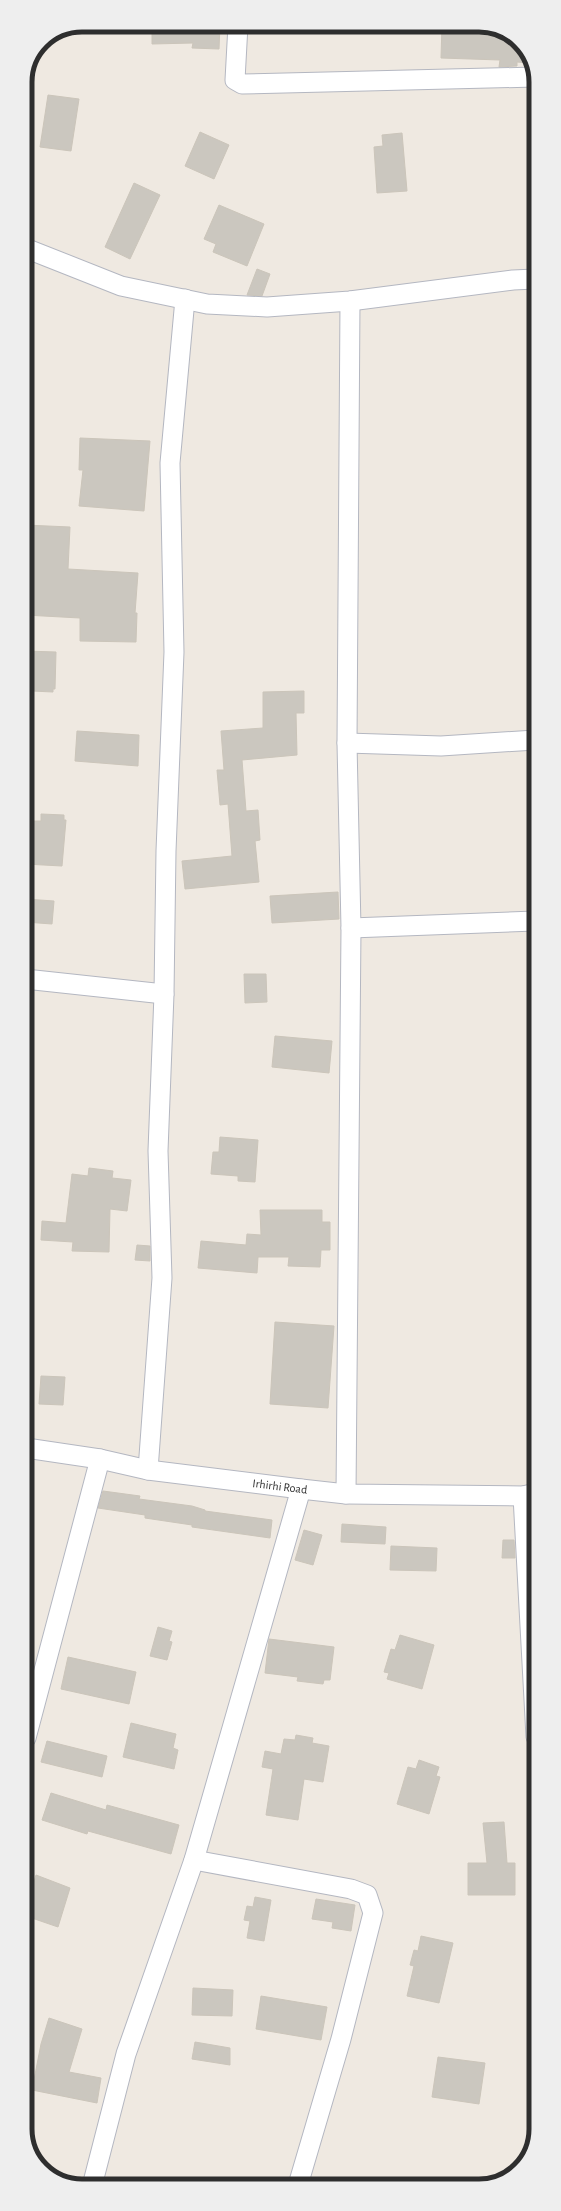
<svg xmlns="http://www.w3.org/2000/svg" width="561" height="2211" font-family="'Alegreya Sans',sans-serif">
<style>
.building{fill:#cbc7bf;stroke:#cbc5ba}
.lines{fill:none;stroke-linecap:round;stroke-linejoin:round}
.minor-casing{stroke:#b4b7c1;stroke-width:21}
.minor{stroke:#fff;stroke-width:19}
.labels{text-anchor:middle;dominant-baseline:central;stroke-width:3.5;stroke-linejoin:round;paint-order:stroke}
.street-label{font-size:12px;fill:#2e2e2e;stroke:#fff}
.rim{fill:none;stroke:#2e2e2e;stroke-width:5}
</style>
<rect width="100%" height="100%" fill="#efe9e1"/>
<g class="building">
<polygon points="152,25 220,25 219,49 192,48 193,43 152,44"/>
<polygon points="442,25 495,29 517,39 530,63 517,62 517,66 499,67 500,60 441,58"/>
<polygon points="48,95 79,99 71,151 40,147"/>
<polygon points="200,132 229,145 214,179 185,166"/>
<polygon points="402,133 407,191 377,193 374,147 383,146 382,135"/>
<polygon points="134,183 160,195 130,259 105,247"/>
<polygon points="219,205 264,224 247,266 213,252 216,244 204,239"/>
<polygon points="257,269 270,274 262,296 247,295"/>
<polygon points="80,438 150,441 144,511 79,506 83,470 79,470"/>
<polygon points="25,525 70,527 68,569 138,573 135,613 137,613 136,642 80,641 80,618 25,615"/>
<polygon points="25,651 56,652 55,689 53,689 53,692 32,691 32,689 25,688"/>
<polygon points="304,691 304,713 296,713 297,755 242,760 246,811 258,810 260,840 255,841 259,882 185,889 182,861 232,856 228,804 220,805 217,770 224,770 221,731 263,728 263,692"/>
<polygon points="77,731 139,735 138,766 75,761"/>
<polygon points="41,814 64,815 64,820 66,820 62,866 25,864 25,821 41,821"/>
<polygon points="338,892 339,919 272,923 270,896"/>
<polygon points="25,899 54,901 52,924 25,922"/>
<polygon points="244,974 266,974 267,1002 245,1003"/>
<polygon points="275,1036 332,1041 329,1073 272,1067"/>
<polygon points="220,1137 258,1140 255,1182 238,1181 238,1176 211,1174 213,1152 219,1152"/>
<polygon points="89,1168 113,1171 112,1178 131,1180 127,1211 110,1209 109,1252 72,1251 73,1242 41,1240 42,1221 66,1223 72,1174 88,1176"/>
<polygon points="260,1210 322,1210 322,1222 330,1222 330,1250 321,1250 320,1267 288,1266 289,1257 258,1257 257,1273 198,1268 201,1241 246,1245 247,1234 261,1235"/>
<polygon points="137,1245 150,1246 150,1261 135,1260"/>
<polygon points="275,1322 334,1326 328,1408 270,1404"/>
<polygon points="41,1376 65,1377 63,1405 39,1404"/>
<polygon points="103,1491 140,1496 139,1499 192,1506 205,1510 205,1511 272,1520 270,1538 192,1527 192,1525 145,1518 145,1515 98,1508"/>
<polygon points="342,1524 386,1527 385,1544 341,1542"/>
<polygon points="304,1530 322,1535 313,1565 295,1560"/>
<polygon points="503,1540 514,1540 515,1558 502,1558"/>
<polygon points="391,1546 437,1548 436,1571 390,1570"/>
<polygon points="158,1627 172,1631 169,1641 172,1642 167,1660 150,1656"/>
<polygon points="400,1635 434,1645 422,1689 387,1679 389,1673 384,1672 391,1649 395,1650"/>
<polygon points="269,1639 334,1647 330,1680 324,1680 323,1684 297,1681 298,1677 265,1673"/>
<polygon points="68,1657 136,1672 129,1704 61,1689"/>
<polygon points="131,1723 176,1734 173,1748 178,1750 174,1769 123,1757"/>
<polygon points="296,1735 313,1738 312,1743 329,1746 323,1782 304,1779 298,1820 266,1815 273,1769 262,1767 265,1751 281,1754 284,1739 295,1740"/>
<polygon points="47,1741 107,1756 102,1777 41,1762"/>
<polygon points="419,1760 439,1767 436,1776 440,1777 429,1814 397,1804 408,1767 416,1769"/>
<polygon points="51,1793 106,1810 107,1805 179,1825 171,1854 88,1831 87,1834 42,1820"/>
<polygon points="504,1822 507,1863 515,1863 515,1895 468,1895 468,1863 487,1863 483,1823"/>
<polygon points="36,1875 70,1888 58,1927 26,1916 26,1908"/>
<polygon points="255,1897 271,1900 264,1941 247,1938 250,1921 244,1920 247,1906 253,1907"/>
<polygon points="316,1899 355,1905 351,1931 332,1928 333,1922 312,1919"/>
<polygon points="421,1936 453,1943 439,2003 407,1996 414,1966 410,1965 414,1950 418,1951"/>
<polygon points="193,1988 233,1990 232,2016 192,2015"/>
<polygon points="261,1996 327,2007 321,2040 256,2029"/>
<polygon points="49,2018 82,2029 69,2072 101,2078 97,2103 32,2090 41,2044"/>
<polygon points="195,2042 230,2048 230,2065 192,2059"/>
<polygon points="438,2057 485,2063 479,2104 432,2097"/>
</g>
<g class="lines">
<defs>
<g id="minor">
<polyline points="238,25 235,80 242,84 535,77"/>
<polyline points="25,248 121,286 207,304 267,307 350,301 513,280 535,279"/>
<polyline points="347,743 441,746 535,740"/>
<polyline points="351,928 535,921"/>
<polyline points="25,979 164,994"/>
<path id="s1" d="M26,1448L100,1459L148,1470L301,1489L346,1494L523,1496L536,1493"/>
<polyline points="148,1470 162,1278 158,1151 164,994 166,851 174,652 170,463 185,299"/>
<polyline points="346,1494 351,928 347,743 350,301"/>
<polyline points="523,1496 536,1737"/>
<polyline points="26,1738 100,1459"/>
<polyline points="194,1860 351,1889 367,1895 373,1913 341,2039 298,2185"/>
<polyline points="92,2186 126,2054 194,1860 301,1489"/>
</g>
</defs>
<use href="#minor" class="minor-casing"/>
<use href="#minor" class="minor"/>
</g>
<g class="labels">
<g class="street-label">
<text stroke="none"><textPath href="#s1" startOffset="257">Irhirhi Road</textPath></text>
</g>
</g>
<path d="M0 0H561V2211H0ZM82 32H479A50 50 0 0 1 529 82V2129A50 50 0 0 1 479 2179H82A50 50 0 0 1 32 2129V82A50 50 0 0 1 82 32Z" fill="#eee" fill-rule="evenodd"/>
<path class="rim" d="M82 32H479A50 50 0 0 1 529 82V2129A50 50 0 0 1 479 2179H82A50 50 0 0 1 32 2129V82A50 50 0 0 1 82 32Z"/>
</svg>
